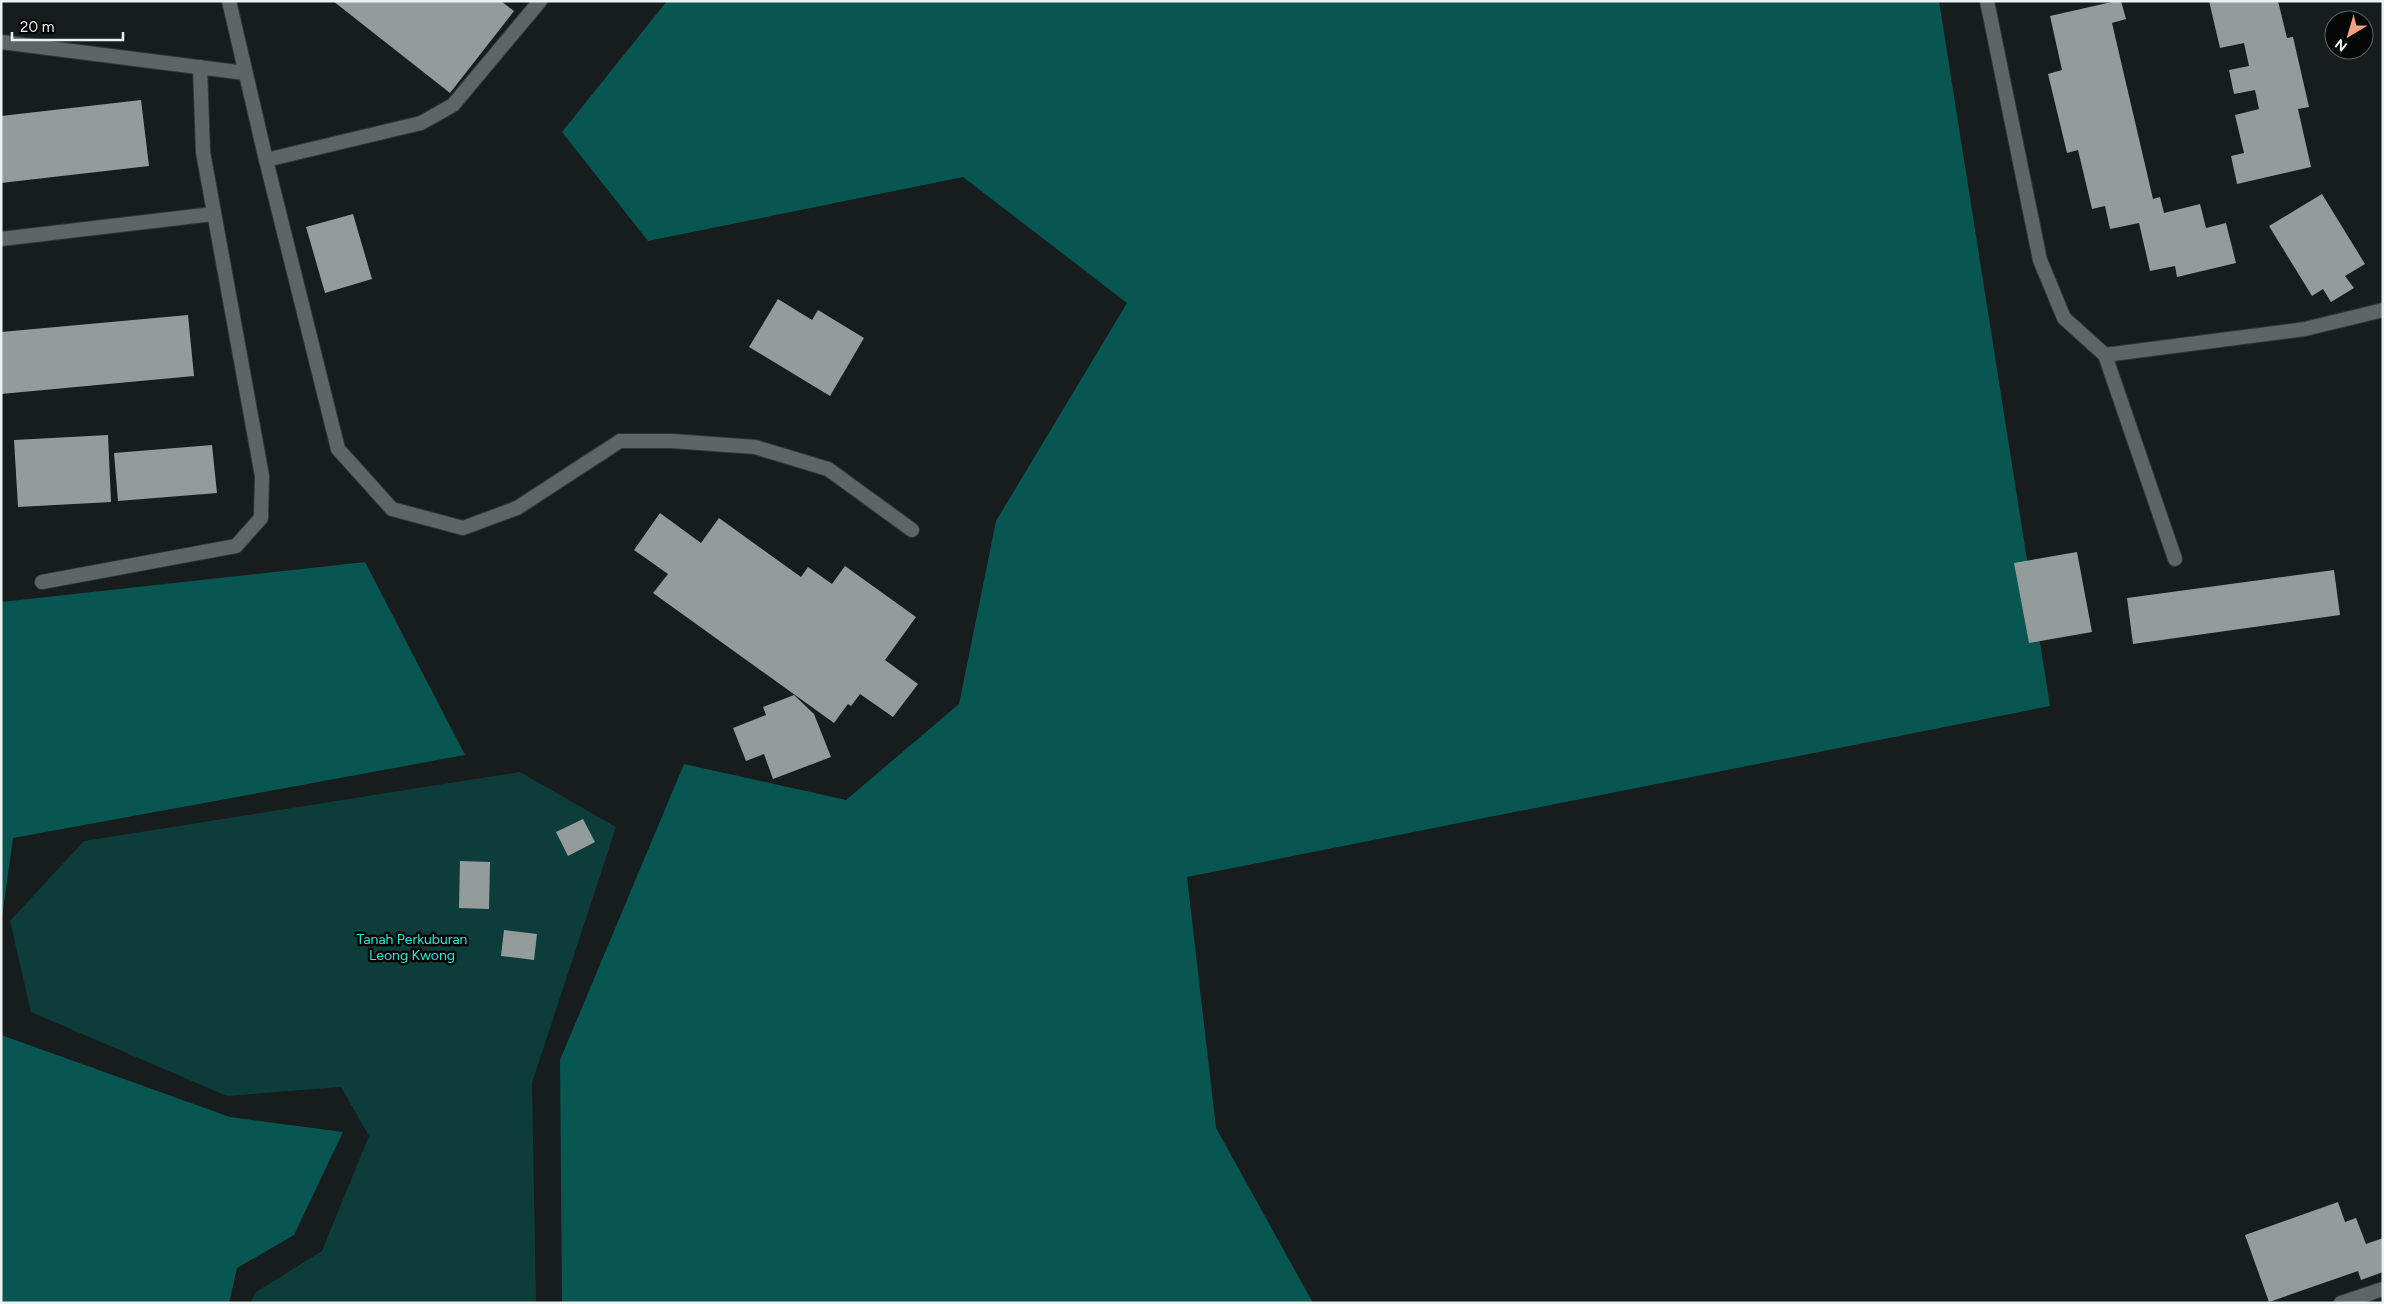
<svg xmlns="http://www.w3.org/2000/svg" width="2384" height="1304" font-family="Figtree,sans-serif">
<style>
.green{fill:#0d3d3b}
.forest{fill:#085652}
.building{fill:#939c9b}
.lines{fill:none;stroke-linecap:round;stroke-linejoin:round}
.service-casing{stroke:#323636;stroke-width:16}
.minor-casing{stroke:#323636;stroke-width:16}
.service{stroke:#5d6665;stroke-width:14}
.minor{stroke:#5d6665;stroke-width:14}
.labels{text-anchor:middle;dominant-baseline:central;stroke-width:5;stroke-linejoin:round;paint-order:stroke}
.park-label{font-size:14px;fill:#21ebe2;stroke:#040706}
</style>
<rect width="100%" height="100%" fill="#161d1c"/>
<polygon class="green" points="520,772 616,827 532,1083 536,1303 250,1303 256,1292 322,1251 369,1136 341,1087 227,1096 31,1012 10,921 84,841"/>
<g class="forest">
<polygon points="667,1 1939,1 2050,706 1187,877 1216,1128 1313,1303 562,1303 560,1060 684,764 846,800 959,704 996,521 1127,303 963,177 648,241 562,132"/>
<polygon points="365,562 465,755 13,838 1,924 1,602"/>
<polygon points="1,1035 230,1117 343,1132 294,1235 237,1268 229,1303 1,1303"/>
</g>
<g class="building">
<polygon points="333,1 501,1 514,11 450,93"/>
<polygon points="2116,1 2121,1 2126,19 2112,23 2153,199 2160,197 2164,213 2200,204 2206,228 2226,223 2236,263 2177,277 2175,266 2150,271 2139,223 2110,229 2105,206 2092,209 2078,150 2067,153 2048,74 2062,70 2050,16"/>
<polygon points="2209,1 2278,1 2287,38 2293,37 2309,107 2298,109 2311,167 2237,184 2231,156 2244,153 2235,115 2259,109 2255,90 2234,94 2229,70 2249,66 2244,43 2220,48"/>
<polygon points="141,100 149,166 1,183 1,116"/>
<polygon points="2322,194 2365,264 2345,276 2354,288 2331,302 2323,289 2312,296 2269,226"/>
<polygon points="353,214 372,279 325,293 306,227"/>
<polygon points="778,299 812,320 818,310 864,338 830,396 749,347"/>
<polygon points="188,315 194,376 1,394 1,332"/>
<polygon points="108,435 111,502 18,507 14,440"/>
<polygon points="212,445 217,493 118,501 114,453"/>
<polygon points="660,513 701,543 719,518 801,577 808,567 832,584 845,566 916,617 885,660 918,684 893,717 860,694 851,706 848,704 834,723 653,593 668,574 634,550"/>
<polygon points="2077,552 2092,632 2029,643 2014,563"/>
<polygon points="2334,570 2340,615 2133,644 2127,598"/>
<polygon points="794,695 814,714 831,757 773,779 764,754 746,761 733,728 766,715 763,707"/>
<polygon points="583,819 595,842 568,856 556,832"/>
<polygon points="460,861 490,862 489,909 459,908"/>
<polygon points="504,930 537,934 534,960 501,956"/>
<polygon points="2338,1202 2345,1222 2356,1218 2366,1244 2383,1238 2383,1272 2361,1280 2358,1271 2269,1302 2245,1235"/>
</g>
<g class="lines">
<defs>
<g id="service">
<polyline points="1987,1 2040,260 2064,318 2105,355"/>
<polyline points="266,160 421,123 453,105 540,1"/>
<polyline points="620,441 672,441 755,447 828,469 912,530"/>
<polyline points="2175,559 2105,355 2305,329 2383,310"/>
<polyline points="2341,1303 2383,1289"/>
</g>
<g id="minor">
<polyline points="229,1 266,160 338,449 392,509 463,528 517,508 620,441"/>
<polyline points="1,42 245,73"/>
<polyline points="1,239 213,214"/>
<polyline points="42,582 236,546 261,518 262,476 203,152 200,67"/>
</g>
</defs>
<use href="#service" class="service-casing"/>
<use href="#minor" class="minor-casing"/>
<use href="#service" class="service"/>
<use href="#minor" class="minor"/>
</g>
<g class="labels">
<g class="park-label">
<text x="412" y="939">Tanah Perkuburan<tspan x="412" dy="16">Leong Kwong</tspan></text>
</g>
</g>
<rect width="2384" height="1304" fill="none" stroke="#ecf1f1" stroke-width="5"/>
<g transform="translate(2349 35) rotate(218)"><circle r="24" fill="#040706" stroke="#616564"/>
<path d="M0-4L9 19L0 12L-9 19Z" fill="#f39f83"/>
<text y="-8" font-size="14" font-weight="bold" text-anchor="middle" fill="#ecf1f1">N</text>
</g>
<path d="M12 32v8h111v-8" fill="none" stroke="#ecf1f1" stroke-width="2.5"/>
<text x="20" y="32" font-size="15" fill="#ecf1f1" stroke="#040706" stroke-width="4" paint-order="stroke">20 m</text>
</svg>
